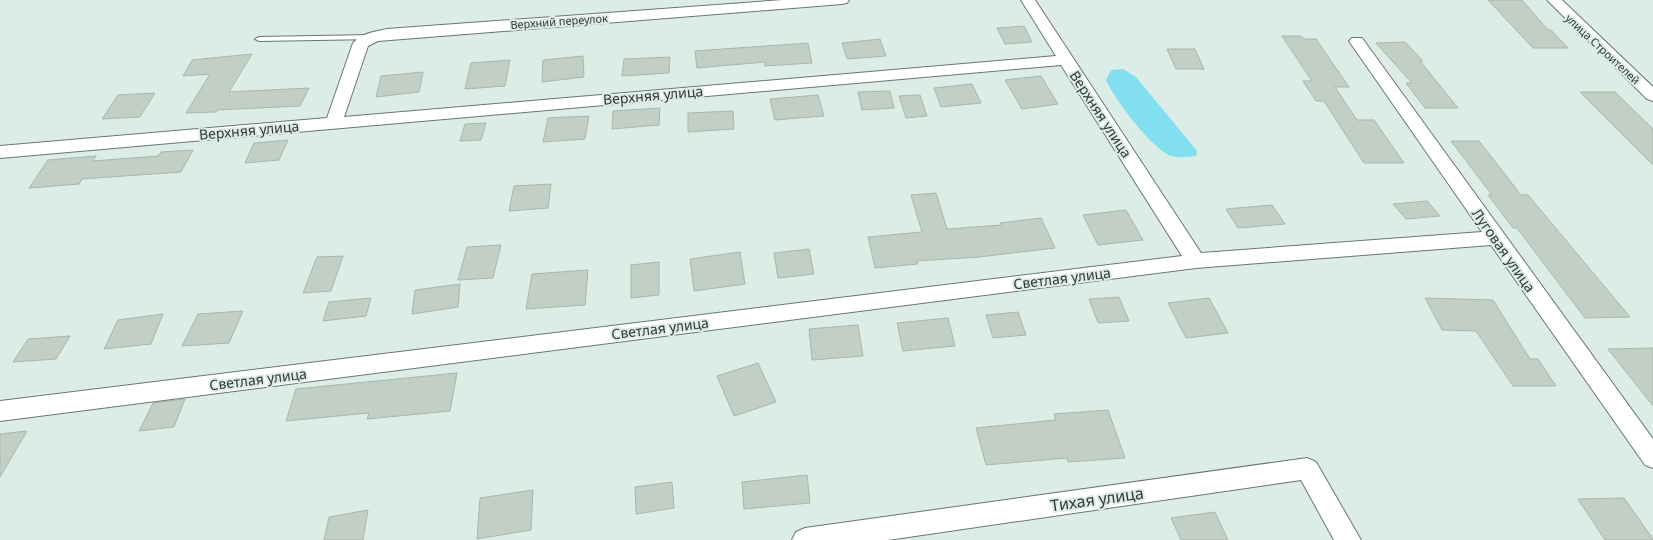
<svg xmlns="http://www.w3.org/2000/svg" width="1653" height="540" font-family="'Noto Sans',sans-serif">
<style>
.water{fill:#81dfef}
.building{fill:#c2cfc5;stroke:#aab6ad}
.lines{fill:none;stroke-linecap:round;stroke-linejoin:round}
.lane-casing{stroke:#687771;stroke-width:2}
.street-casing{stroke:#687771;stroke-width:2}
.lane{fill:#fff;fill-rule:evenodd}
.street{fill:#fff;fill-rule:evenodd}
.labels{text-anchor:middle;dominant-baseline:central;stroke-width:4;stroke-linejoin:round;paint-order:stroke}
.far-street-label{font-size:11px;fill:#323836;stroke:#dcece6}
.street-label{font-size:14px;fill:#323836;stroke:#dcece6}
.near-street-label{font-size:16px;fill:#323836;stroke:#dcece6}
</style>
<rect width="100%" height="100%" fill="#dcece6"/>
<path class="water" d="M1123,69L1136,77L1197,151L1196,156C1188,157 1180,158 1172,156C1154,152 1113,97 1106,80L1111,70Z"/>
<g class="building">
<polygon points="1488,0 1522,0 1548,30 1551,30 1568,48 1533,48"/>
<polygon points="1024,26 1032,42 1005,44 997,28"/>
<polygon points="1282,36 1301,36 1304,39 1316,39 1349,87 1335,87 1357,120 1374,120 1404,163 1364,163 1324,101 1316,101 1303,81 1312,81"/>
<polygon points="880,39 886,56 847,59 842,43"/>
<polygon points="1405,42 1423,61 1420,61 1458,108 1425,108 1406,83 1412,83 1376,43"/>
<polygon points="808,43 812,63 765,66 765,62 697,68 695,51"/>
<polygon points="1167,49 1195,49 1204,69 1176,69"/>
<polygon points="252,54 229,92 309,88 300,106 217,110 216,112 186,113 210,74 183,76 192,60"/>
<polygon points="583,56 584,77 542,82 543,60"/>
<polygon points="670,57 669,73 622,76 624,59"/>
<polygon points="510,60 505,86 465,89 471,63"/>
<polygon points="423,72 419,92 376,97 381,76"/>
<polygon points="1041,76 1058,104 1022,109 1005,80"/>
<polygon points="972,84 981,103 941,107 934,88"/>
<polygon points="890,91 894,108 862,110 858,92"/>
<polygon points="1580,92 1615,92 1653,129 1653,165"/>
<polygon points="155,93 140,117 102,119 118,95"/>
<polygon points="818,95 824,116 775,120 770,99"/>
<polygon points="920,95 927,116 906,118 899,96"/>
<polygon points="660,108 659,125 612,129 613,111"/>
<polygon points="733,111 734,129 688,132 688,113"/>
<polygon points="589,116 585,139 543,142 548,118"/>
<polygon points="486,123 481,140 460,141 465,124"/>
<polygon points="288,140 279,160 245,163 254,143"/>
<polygon points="1451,141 1479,141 1521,195 1528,195 1630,317 1585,318 1517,228 1513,228 1488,195 1492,195"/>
<polygon points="193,150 181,172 82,179 79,184 29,188 48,160 96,156 93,161 158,156 161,152"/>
<polygon points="551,184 548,208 509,211 514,186"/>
<polygon points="936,193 947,229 1001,225 1000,223 1041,218 1055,248 979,257 917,261 918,264 875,268 868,237 922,232 911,195"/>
<polygon points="1427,201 1440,216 1406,219 1393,204"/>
<polygon points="1272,205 1285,224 1238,228 1226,209"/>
<polygon points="1126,210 1143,240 1098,245 1083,215"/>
<polygon points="501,245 493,278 458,280 467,247"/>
<polygon points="809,249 814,274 778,278 774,253"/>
<polygon points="740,252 745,284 694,291 690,259"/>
<polygon points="343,256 331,291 303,293 317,257"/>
<polygon points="659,262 659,295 631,298 631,265"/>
<polygon points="588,270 585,305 526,309 532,274"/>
<polygon points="460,284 458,307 412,314 415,290"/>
<polygon points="1119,297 1129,321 1098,323 1089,299"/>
<polygon points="371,298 366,316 323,321 329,302"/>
<polygon points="1209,298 1228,333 1186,338 1168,303"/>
<polygon points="1425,298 1493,300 1530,359 1538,359 1556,386 1513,386 1476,331 1442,330"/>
<polygon points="243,311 229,343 182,346 198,314"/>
<polygon points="1018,312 1026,335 993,338 986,315"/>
<polygon points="163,314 151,344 104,349 118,320"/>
<polygon points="948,318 955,346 903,351 897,323"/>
<polygon points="858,325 863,356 812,360 809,329"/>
<polygon points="70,336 56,359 13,362 28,339"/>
<polygon points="1653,348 1653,406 1608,349"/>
<polygon points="758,363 776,402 734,416 717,376"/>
<polygon points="457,373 450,411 367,419 369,413 286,421 296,389"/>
<polygon points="185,399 174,427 139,431 153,403"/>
<polygon points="1108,410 1125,458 1068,462 1067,458 986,465 976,428 1056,420 1054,414"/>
<polygon points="27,431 0,477 0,434"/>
<polygon points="807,475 810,503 744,509 742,482"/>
<polygon points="672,482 674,508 636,514 635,487"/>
<polygon points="533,490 531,530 477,539 480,498"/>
<polygon points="1624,498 1653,539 1653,540 1605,540 1578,499"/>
<polygon points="368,510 363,540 324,540 329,517"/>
<polygon points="1215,512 1228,540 1181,540 1171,518"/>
</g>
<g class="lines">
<defs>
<polygon id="lane" points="372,35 375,35 375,39 259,41 255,39 259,37"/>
<g id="street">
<path d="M783,0H849L847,3L842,4L378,41L368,46L344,117L1056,56L1021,0H1035L1201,253L1482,232L1349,41L1352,38H1362L1653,439V468L1645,465L1491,245L1196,268L0,421V401L1182,256L1061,65L0,158V146L327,118L353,43C361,33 375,32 387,29Z"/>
<polygon points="1547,0 1562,0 1653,87 1653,101 1647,99"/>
<polygon points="1307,458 1316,462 1361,540 1334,540 1301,480 888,540 792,540 796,532 805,528"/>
</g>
</defs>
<use href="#lane" class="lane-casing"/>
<use href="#street" class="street-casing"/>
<use href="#lane" class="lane"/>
<use href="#street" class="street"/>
</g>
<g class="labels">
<g class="far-street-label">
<text transform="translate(559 21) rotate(-4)">Верхний переулок</text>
<text transform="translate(1603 49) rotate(43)">улица Строителей</text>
</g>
<g class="street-label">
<text transform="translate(653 95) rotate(-5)">Верхняя улица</text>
<text transform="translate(1101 114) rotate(57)">Верхняя улица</text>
<text transform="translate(249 130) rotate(-5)">Верхняя улица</text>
<text transform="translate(1504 250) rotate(55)">Луговая улица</text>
<text transform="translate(1062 278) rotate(-7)">Светлая улица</text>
<text transform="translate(660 328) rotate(-7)">Светлая улица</text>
<text transform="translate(258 379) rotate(-7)">Светлая улица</text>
</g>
<g class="near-street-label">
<text transform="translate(1097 499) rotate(-8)">Тихая улица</text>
</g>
</g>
</svg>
